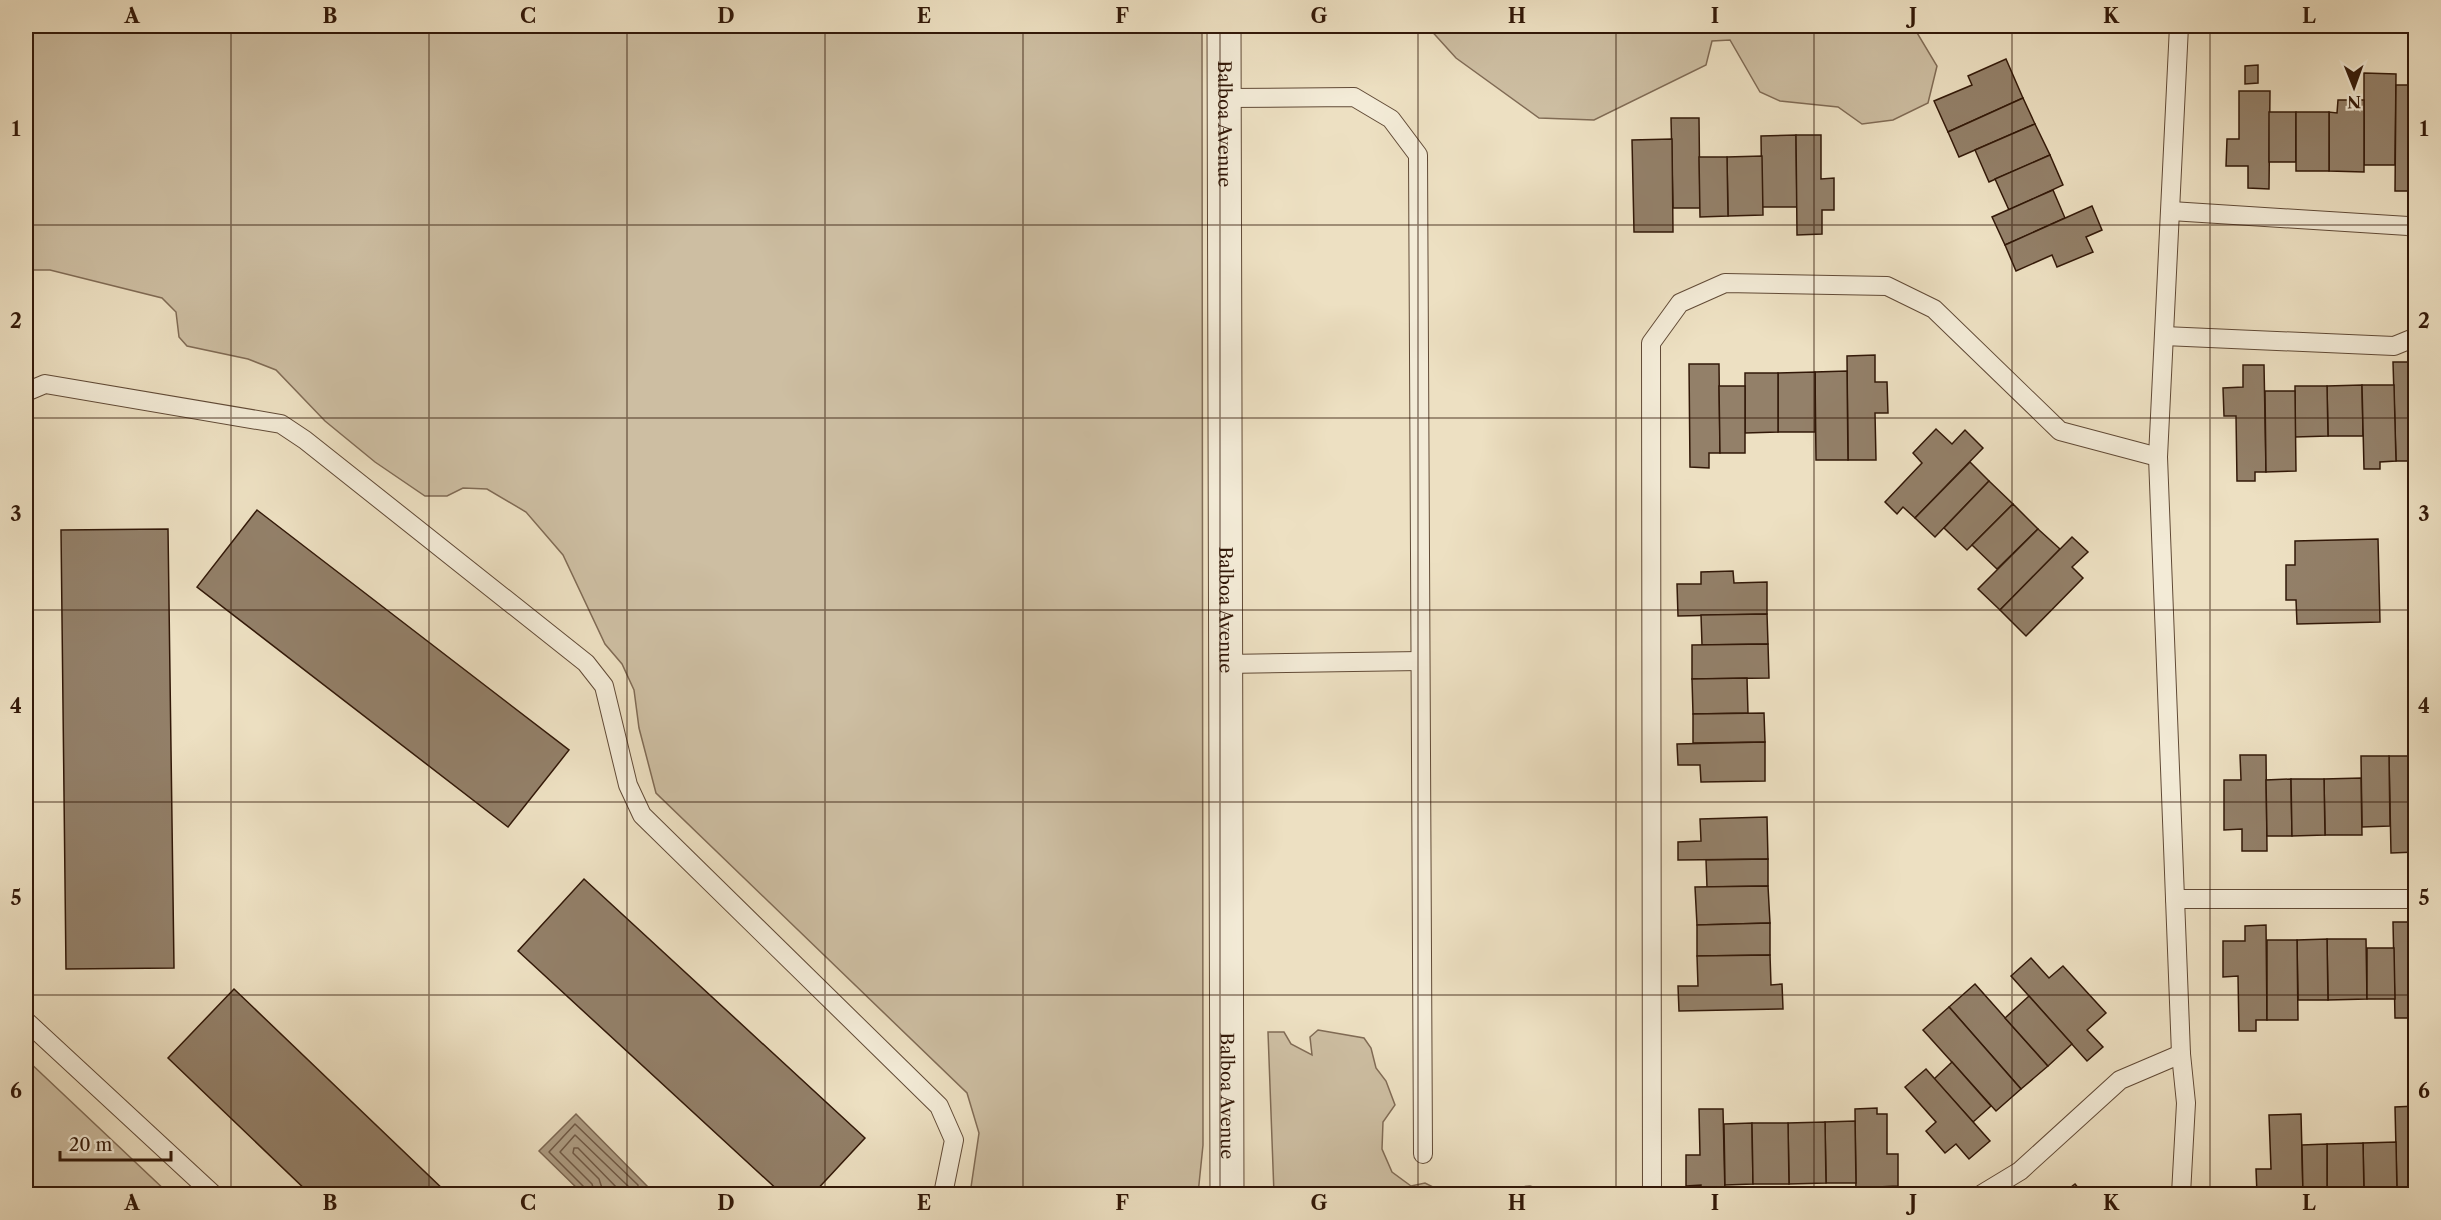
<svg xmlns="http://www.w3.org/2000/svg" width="2441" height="1220" font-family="'Libre Caslon Text',serif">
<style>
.green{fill:#cdbea2;stroke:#806b55;stroke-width:1.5}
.water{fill:#ad9c83;stroke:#7c6752;stroke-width:1.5}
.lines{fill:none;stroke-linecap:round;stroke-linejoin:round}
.shore{stroke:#705a46;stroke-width:1.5}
.building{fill:#938069;stroke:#321808;stroke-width:1.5}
.service-casing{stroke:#614a36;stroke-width:20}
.tertiary-casing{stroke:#614a36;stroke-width:35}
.service{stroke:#f3ebd7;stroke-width:18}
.tertiary{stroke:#f3ebd7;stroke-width:33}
.grid{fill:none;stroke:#321808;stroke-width:1.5;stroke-opacity:0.55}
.labels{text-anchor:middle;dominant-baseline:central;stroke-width:6;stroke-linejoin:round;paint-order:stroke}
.street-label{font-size:18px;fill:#321808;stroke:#f3ebd7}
.neatline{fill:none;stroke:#321808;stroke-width:2}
.grid-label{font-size:20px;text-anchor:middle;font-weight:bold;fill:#321808}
</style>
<rect width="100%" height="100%" fill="#ede0c2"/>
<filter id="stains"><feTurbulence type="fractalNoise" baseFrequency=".00333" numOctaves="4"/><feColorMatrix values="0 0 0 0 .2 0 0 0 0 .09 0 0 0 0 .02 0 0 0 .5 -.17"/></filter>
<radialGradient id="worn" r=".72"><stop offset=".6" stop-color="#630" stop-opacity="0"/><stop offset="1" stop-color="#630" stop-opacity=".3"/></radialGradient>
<g class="green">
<polygon points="26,26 1202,26 1203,1145 1198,1194 970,1194 979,1133 967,1093 656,793 639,728 634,690 622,664 605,644 563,555 526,512 487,489 463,488 447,496 425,496 375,462 325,421 276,370 248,359 187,346 179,337 176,312 162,298 50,270 26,270"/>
<polygon points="1427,26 1913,26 1937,66 1928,103 1893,120 1862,124 1838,107 1780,101 1760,92 1730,40 1712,41 1706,65 1594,120 1539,118 1456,58"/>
<polygon points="1318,1030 1364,1038 1371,1048 1376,1068 1386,1081 1395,1105 1383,1122 1382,1149 1392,1172 1411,1186 1425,1183 1447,1194 1530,1186 1557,1194 1274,1194 1268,1032 1284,1032 1291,1044 1312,1055 1310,1037"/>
<polygon points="26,1059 169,1194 26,1194"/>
</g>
<polygon class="water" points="576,1114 648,1187 641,1194 583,1194 539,1151"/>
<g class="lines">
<g class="shore">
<polyline points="587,1194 585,1188 549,1152 575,1124 638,1185 637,1194"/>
<polyline points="595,1194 592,1184 560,1152 575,1135 629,1187 629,1194"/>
<polyline points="604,1194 599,1179 573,1153 574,1148 578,1148 619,1190 620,1194"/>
</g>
</g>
<g class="building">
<polygon points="2006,59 2023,98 1948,132 1934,101 1972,85 1968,76"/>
<polygon points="2258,65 2258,83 2245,84 2245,66"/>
<polygon points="2364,73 2396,74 2395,165 2364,165"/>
<polygon points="2396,85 2416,85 2416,191 2395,191"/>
<polygon points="2239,91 2270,91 2269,189 2248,188 2248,166 2226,166 2227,139 2239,139"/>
<polygon points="2023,98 2035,124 1959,157 1948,132"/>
<polygon points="2338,100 2364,100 2364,172 2329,171 2329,112 2337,113"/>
<rect x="2269" y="112" width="27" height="50"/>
<rect x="2296" y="112" width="33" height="59"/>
<polygon points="1671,118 1699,118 1700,208 1673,208"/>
<polygon points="2035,124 2050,155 1989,182 1975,150"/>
<polygon points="1796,135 1797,207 1762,207 1761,136"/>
<polygon points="1796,135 1821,135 1821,179 1834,178 1834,210 1822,210 1822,234 1797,235"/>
<polygon points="1672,139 1673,232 1634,232 1632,140"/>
<polygon points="2050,155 2063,185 2009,210 1995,179"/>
<polygon points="1762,156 1763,215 1728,216 1727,157"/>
<polygon points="1699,157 1727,157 1728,216 1700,217"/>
<polygon points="2053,190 2065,218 2005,245 1992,217"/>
<polygon points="2092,206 2102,230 2086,237 2093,252 2057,267 2052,255 2016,271 2005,245"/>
<polygon points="1875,355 1875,382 1887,382 1888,413 1875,413 1876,460 1848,460 1847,356"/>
<polygon points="2393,362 2414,362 2416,461 2396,461"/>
<polygon points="1689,364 1719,364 1720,453 1709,453 1709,468 1690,467"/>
<polygon points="2243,365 2264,365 2266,472 2255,472 2255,481 2237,481 2236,416 2224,416 2223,388 2243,387"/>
<polygon points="1847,371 1848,460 1816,460 1815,372"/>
<polygon points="1815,372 1815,432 1778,432 1778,373"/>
<polygon points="1745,373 1778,373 1778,432 1745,433"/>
<polygon points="2362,385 2363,436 2328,436 2327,386"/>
<polygon points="2362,385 2394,385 2396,461 2380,462 2380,469 2364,469"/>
<polygon points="1719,386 1745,386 1745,453 1720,453"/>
<polygon points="2295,386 2327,386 2328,436 2295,437"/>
<polygon points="2265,391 2295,391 2296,471 2266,472"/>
<polygon points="1936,429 1952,444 1965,430 1983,448 1915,518 1903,507 1897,514 1885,502 1922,463 1913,453"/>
<polygon points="1970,462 1989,481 1935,537 1915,518"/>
<polygon points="1989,481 2013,504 1967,550 1944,528"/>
<polygon points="2013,504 2038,529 1997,569 1972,545"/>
<polygon points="257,510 569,750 508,827 197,587"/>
<polygon points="168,529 174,968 66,969 61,530"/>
<polygon points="2038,529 2060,549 2000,610 1978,589"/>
<polygon points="2072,537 2088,552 2072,567 2083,578 2026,636 2000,610"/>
<polygon points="2378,539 2380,622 2297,624 2296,600 2286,600 2286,565 2295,565 2295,541"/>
<polygon points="1733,571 1734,583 1767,582 1767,614 1678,616 1677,584 1701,584 1701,572"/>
<polygon points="1767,614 1768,644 1702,645 1701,615"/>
<polygon points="1768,644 1769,678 1692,679 1692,645"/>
<polygon points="1747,678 1748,713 1693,714 1692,679"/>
<polygon points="1764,713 1765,742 1693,743 1693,714"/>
<polygon points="2408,735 2416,735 2416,852 2391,853 2389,756 2409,756"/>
<polygon points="1765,742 1765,781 1701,782 1700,765 1678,765 1677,744"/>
<polygon points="2240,755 2266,755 2267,851 2242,851 2242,829 2224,830 2224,780 2241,780"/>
<polygon points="2361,756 2389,756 2390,826 2362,827"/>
<polygon points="2361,778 2362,835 2325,835 2324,779"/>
<polygon points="2291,779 2292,836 2267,836 2266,780"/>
<polygon points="2291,779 2324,779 2325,835 2292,836"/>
<polygon points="1767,817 1768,859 1678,860 1678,842 1701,841 1700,819"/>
<polygon points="1768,859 1768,886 1707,887 1706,860"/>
<polygon points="584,879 865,1138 813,1194 782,1194 518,951"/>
<polygon points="1768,886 1770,923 1697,925 1695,887"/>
<polygon points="2393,922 2416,922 2416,1018 2395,1018"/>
<polygon points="1770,923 1770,955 1697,956 1697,925"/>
<polygon points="2266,925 2267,1020 2256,1020 2256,1031 2239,1031 2238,976 2223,977 2223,941 2245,941 2245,926"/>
<polygon points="2327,939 2366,939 2367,999 2328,1000"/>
<polygon points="2327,939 2328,1000 2298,1000 2297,940"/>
<polygon points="2267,940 2297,940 2298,1020 2267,1020"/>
<polygon points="2367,948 2394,948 2395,999 2367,999"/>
<polygon points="1770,955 1771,985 1782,984 1783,1009 1679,1011 1678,986 1698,986 1697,956"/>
<polygon points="2031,958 2049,978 2063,966 2106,1013 2087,1030 2103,1047 2087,1061 2011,976"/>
<polygon points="1975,984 2048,1066 2021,1089 1949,1007"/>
<polygon points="234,989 448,1194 310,1194 168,1058"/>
<polygon points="2029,996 2072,1044 2048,1066 2005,1018"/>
<polygon points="1949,1007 2021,1089 1996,1111 1923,1030"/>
<polygon points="1952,1062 1991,1106 1973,1122 1934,1079"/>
<polygon points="1926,1069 1990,1141 1969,1159 1956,1144 1945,1153 1926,1131 1936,1122 1905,1087"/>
<polygon points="2416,1106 2416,1192 2397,1192 2395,1107"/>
<polygon points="1877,1108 1877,1114 1887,1114 1887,1154 1898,1154 1898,1186 1878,1187 1878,1194 1856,1194 1855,1109"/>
<polygon points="1699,1109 1723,1109 1725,1194 1701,1194 1701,1185 1686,1186 1686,1155 1700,1155"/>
<polygon points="2301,1114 2303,1194 2257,1194 2256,1169 2271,1169 2269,1115"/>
<polygon points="1855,1121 1856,1183 1826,1183 1825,1122"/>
<polygon points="1825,1122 1826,1183 1789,1184 1788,1123"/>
<polygon points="1752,1123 1753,1184 1725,1185 1724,1124"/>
<polygon points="1752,1123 1788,1123 1789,1184 1753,1184"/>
<polygon points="2396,1142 2397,1192 2364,1193 2363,1143"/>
<polygon points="2363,1143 2364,1193 2327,1194 2327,1144"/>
<polygon points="2327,1144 2327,1194 2303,1194 2302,1145"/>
<polygon points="2075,1184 2083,1194 2062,1194"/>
</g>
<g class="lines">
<defs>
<g id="service">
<polyline points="2179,26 2158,457 2181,1054 2186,1103 2181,1194"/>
<polyline points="1225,98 1354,97 1391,119 1418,155 1423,1154"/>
<polyline points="2171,211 2408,226 2416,229"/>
<polyline points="2164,336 2394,346 2416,337"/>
<polyline points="26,392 45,384 281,424 305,440 586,663 604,686 628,785 642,815 939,1106 954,1140 943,1194"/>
<polyline points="1225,664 1420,661"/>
<polyline points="2175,899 2416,899"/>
<polyline points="26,1021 213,1194"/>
<polyline points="1652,1194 1651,343 1680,303 1725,283 1887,286 1934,309 2060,431 2158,457"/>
<polyline points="1982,1194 2020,1171 2120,1080 2181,1054"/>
</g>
<g id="tertiary">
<path id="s1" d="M1224,26L1227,1194"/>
</g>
</defs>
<use href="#service" class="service-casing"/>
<use href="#tertiary" class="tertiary-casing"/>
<use href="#service" class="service"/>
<use href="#tertiary" class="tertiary"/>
</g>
<path class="grid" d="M231,26V1194M429,26V1194M627,26V1194M825,26V1194M1023,26V1194M1220,26V1194M1418,26V1194M1616,26V1194M1814,26V1194M2012,26V1194M2210,26V1194M26,225H2416M26,418H2416M26,610H2416M26,802H2416M26,995H2416"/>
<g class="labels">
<g class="street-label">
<text stroke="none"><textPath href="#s1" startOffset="98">Balboa Avenue</textPath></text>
<text stroke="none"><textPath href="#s1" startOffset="584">Balboa Avenue</textPath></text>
<text stroke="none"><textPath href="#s1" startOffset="1070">Balboa Avenue</textPath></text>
</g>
</g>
<rect width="2441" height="1220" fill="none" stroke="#ede0c2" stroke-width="66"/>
<g transform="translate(2354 87) rotate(179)" stroke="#f3ebd7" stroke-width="4.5" paint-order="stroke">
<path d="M0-4.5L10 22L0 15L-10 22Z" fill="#321808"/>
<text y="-9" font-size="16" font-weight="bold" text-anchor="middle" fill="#321808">N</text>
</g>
<path d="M60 1151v9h111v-9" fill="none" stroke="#321808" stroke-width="3"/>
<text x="69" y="1151" font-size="18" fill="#321808" stroke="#f3ebd7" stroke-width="4.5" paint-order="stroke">20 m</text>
<rect x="33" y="33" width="2375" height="1154" class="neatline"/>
<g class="grid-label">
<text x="132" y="23">A</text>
<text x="330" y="23">B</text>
<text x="528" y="23">C</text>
<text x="726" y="23">D</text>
<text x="924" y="23">E</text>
<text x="1122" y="23">F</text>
<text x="1319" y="23">G</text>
<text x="1517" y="23">H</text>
<text x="1715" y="23">I</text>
<text x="1913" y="23">J</text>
<text x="2111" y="23">K</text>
<text x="2309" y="23">L</text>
<text x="16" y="136">1</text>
<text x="2424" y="136">1</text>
<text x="16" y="328">2</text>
<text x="2424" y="328">2</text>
<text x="16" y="521">3</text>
<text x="2424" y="521">3</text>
<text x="16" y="713">4</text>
<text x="2424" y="713">4</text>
<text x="16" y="905">5</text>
<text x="2424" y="905">5</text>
<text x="16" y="1098">6</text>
<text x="2424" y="1098">6</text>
<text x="132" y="1210">A</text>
<text x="330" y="1210">B</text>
<text x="528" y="1210">C</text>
<text x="726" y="1210">D</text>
<text x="924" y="1210">E</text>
<text x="1122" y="1210">F</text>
<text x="1319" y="1210">G</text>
<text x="1517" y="1210">H</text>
<text x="1715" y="1210">I</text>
<text x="1913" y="1210">J</text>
<text x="2111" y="1210">K</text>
<text x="2309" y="1210">L</text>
</g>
<rect width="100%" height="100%" filter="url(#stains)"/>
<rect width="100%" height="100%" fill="url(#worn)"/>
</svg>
